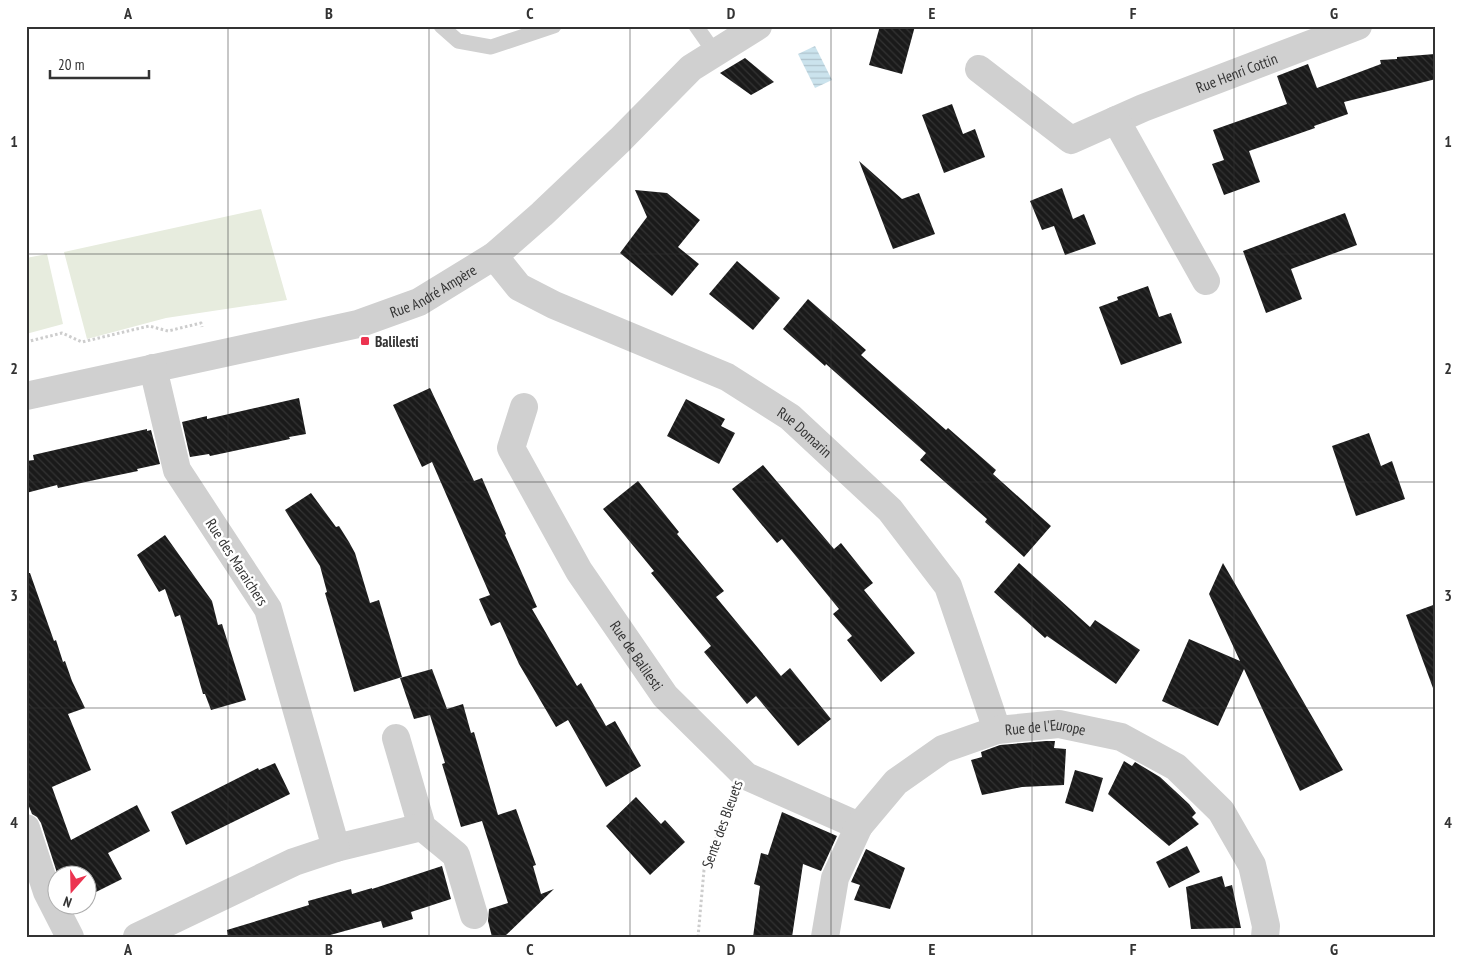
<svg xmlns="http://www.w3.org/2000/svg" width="1462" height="963" font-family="'PT Sans Narrow',sans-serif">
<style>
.green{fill:#e7ecde}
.water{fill:url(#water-rules)}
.building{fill:url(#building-back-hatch)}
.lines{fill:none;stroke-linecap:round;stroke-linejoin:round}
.path{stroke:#cdcdcd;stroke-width:3;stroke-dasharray:2.5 2.5;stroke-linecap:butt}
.service{stroke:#d0d0d0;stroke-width:15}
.minor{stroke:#d0d0d0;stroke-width:28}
.grid{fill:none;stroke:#333;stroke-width:1;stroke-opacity:0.55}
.poi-dot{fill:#ec3350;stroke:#fff;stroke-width:2}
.labels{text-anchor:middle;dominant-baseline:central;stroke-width:5;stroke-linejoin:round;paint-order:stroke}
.street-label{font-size:15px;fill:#333;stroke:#fff}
.poi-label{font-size:15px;font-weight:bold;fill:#333;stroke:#fff;text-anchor:start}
.neatline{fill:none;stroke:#333;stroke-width:2}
.grid-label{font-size:16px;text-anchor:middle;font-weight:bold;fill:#333}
</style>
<defs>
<pattern id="water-rules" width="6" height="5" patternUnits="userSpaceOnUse" patternTransform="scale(1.25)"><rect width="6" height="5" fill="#cbe3ed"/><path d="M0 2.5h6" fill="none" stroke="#afc3cc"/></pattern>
<pattern id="building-back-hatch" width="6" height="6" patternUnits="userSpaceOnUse" patternTransform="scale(1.25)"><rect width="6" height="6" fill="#1a1a1a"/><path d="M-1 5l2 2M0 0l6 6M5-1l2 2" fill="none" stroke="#333"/></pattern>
</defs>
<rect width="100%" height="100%" fill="#fff"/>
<g class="green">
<polygon points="261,209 287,300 166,318 87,339 64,252"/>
<polygon points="47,254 63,324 26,334 26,258"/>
</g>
<polygon class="water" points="815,46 832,80 815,88 798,54"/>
<g class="building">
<polygon points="880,26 915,26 902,74 869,65"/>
<polygon points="1435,54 1436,79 1344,102 1348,114 1314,126 1315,128 1249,151 1260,182 1224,195 1212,164 1224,160 1213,130 1287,104 1277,76 1308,64 1317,88 1381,64 1380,60 1397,59 1397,57"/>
<polygon points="745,58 774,82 751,95 720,73"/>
<polygon points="952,104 963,134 975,129 985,157 944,173 922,115"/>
<polygon points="859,161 902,199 919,193 935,234 893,249"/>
<polygon points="1062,188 1073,219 1084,214 1096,244 1065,255 1054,226 1042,230 1030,201"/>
<polygon points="635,190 667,193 700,220 678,247 699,264 672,296 620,253 647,217"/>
<polygon points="1345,213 1357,245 1291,269 1302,299 1266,313 1243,251"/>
<polygon points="737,261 780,298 753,330 709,294"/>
<polygon points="1148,286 1159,317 1171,313 1182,343 1121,365 1099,307 1118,300 1117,297"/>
<polygon points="808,299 866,350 861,355 946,430 948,428 996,470 993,474 1051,526 1024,557 985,522 987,519 920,460 926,453 826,364 825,366 783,329"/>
<polygon points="430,388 474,481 482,478 506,534 505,535 537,607 532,609 577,686 581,683 606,726 615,721 641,766 606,787 568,720 556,727 519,664 500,622 491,626 479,599 490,595 432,462 422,467 393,405"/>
<polygon points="299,398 306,434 289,437 290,439 210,456 209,454 190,457 182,422 207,416 207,419"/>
<polygon points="686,399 725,419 721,426 735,433 719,464 667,436"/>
<polygon points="147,429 147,431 151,430 160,464 137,469 138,471 104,478 58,488 57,485 26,493 26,461 34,460 33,455"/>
<polygon points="1369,433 1381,466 1392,461 1405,499 1356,516 1332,446"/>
<polygon points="763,465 834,549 841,543 873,583 864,590 915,653 881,682 847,640 852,636 833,614 839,609 782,539 777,543 732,489"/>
<polygon points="638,481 679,532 677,534 724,591 716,597 781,676 790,668 831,719 798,746 756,696 747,704 724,676 704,652 711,646 651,573 654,571 603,509"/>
<polygon points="311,493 336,527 339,526 349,542 355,553 370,603 379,600 402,677 354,692 325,593 327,592 320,566 285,510"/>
<polygon points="165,535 212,601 218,625 222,624 246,700 211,710 205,694 203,694 180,615 175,617 165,589 159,592 137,555"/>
<polygon points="1019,563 1090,627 1095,620 1140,650 1116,684 1047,636 1045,638 994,592"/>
<polygon points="1223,563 1343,770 1300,791 1244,669 1218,726 1162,701 1189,639 1240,661 1209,594"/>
<polygon points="26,573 30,573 54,641 56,640 63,662 65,661 72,681 85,708 68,714 91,770 52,787 71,840 137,805 150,831 108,853 122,879 88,896 88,876 58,876 41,823 37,817 32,814 26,799"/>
<polygon points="1436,604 1436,688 1433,688 1406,615"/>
<polygon points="432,669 447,709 463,704 471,733 474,732 498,815 516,809 536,865 533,866 541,894 554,889 504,937 492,937 488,921 489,909 508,903 482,821 461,827 442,764 445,763 430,715 414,719 400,678"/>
<polygon points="1046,741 1055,741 1054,748 1066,749 1064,785 1022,787 982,795 971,760 982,757 981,752 1000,745"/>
<polygon points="1124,761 1132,766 1135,762 1160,777 1189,804 1196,813 1192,817 1199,824 1169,846 1108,794"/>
<polygon points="275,763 290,794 186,845 171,812 258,768 259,770"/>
<polygon points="1075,770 1103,778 1093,812 1065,803"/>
<polygon points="636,797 661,824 665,820 685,842 650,875 606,826"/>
<polygon points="782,812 837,836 821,871 803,864 792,937 753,937 760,886 754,884 758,867 761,853 768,855"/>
<polygon points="1187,846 1200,872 1169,888 1156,862"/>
<polygon points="866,849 905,868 890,909 854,900 860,885 851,882"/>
<polygon points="442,866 451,899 411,912 413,919 383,928 381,921 323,937 228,937 227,930 309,905 308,901 351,889 352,894 372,888 372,889"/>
<polygon points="1222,876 1225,887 1232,885 1241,928 1191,929 1186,887"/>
</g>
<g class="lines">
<g class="path">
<polyline points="26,342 62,333 82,342 149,326 168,331 201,323 202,327"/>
<polyline points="698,937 704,870 730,802"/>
</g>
<g class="service">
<polyline points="441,26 458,41 491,47 554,26"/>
<polyline points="696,26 715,53"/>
</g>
<g class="minor">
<path id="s1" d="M979,69L1071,140L1143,108L1358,26"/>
<polyline points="1116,120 1206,281"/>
<path id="s2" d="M494,256L519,287L554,305L727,377L790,417L890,510L948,586L997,730"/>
<path id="s3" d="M26,396L358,324L419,302L494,256L542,214L620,140L691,68L758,26"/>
<path id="s4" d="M524,407L511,448L579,571L665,696L746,776L859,826"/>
<polyline points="396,738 422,827 456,855 474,915"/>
<polyline points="26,828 47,892 70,937"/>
<polyline points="336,848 422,827"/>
<polyline points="137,937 294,862 336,848 268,609 177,470 153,368"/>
<path id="s5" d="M825,937L835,878L859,826L896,782L943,749L997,730L1059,724L1121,737L1176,767L1221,811L1252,865L1266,926L1265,937"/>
</g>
</g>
<path class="grid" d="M228,26V937M429,26V937M630,26V937M831,26V937M1032,26V937M1234,26V937M26,254H1436M26,482H1436M26,708H1436"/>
<rect class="poi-dot" x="360" y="336" width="10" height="10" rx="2.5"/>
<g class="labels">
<g class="street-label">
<text stroke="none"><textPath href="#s1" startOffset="295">Rue Henri Cottin</textPath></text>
<text stroke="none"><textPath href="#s3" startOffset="422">Rue André Ampère</textPath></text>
<text stroke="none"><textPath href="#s2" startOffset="362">Rue Domarin</textPath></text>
<text transform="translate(237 562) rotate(57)">Rue des Maraichers</text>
<text stroke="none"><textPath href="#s4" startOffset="286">Rue de Balilesti</textPath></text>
<text stroke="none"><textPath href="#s5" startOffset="338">Rue de l'Europe</textPath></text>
<text transform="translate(722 824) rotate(-70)">Sente des Bleuets</text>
</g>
<g class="poi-label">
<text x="375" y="341">Balilesti</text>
</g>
</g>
<rect width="1462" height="963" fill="none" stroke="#ffffff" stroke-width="55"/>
<g transform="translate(72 890) rotate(200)"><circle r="24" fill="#ffffff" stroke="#adadad"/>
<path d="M0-4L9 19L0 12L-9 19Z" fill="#ec3350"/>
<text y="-8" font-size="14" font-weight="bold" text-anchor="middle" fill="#333333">N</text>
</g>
<path d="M50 70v8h99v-8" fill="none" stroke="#333333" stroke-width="2.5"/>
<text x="58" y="70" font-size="15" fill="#333333" stroke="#ffffff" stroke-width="4" paint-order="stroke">20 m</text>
<rect x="28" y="28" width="1406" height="908" class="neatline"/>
<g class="grid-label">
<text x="128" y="19">A</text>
<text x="329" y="19">B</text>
<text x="530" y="19">C</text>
<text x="731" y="19">D</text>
<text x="932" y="19">E</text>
<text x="1133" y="19">F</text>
<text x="1334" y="19">G</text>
<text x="14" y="147">1</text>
<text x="1448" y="147">1</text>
<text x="14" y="374">2</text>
<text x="1448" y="374">2</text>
<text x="14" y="601">3</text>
<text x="1448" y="601">3</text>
<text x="14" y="828">4</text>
<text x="1448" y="828">4</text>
<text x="128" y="955">A</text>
<text x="329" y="955">B</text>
<text x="530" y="955">C</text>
<text x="731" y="955">D</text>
<text x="932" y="955">E</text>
<text x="1133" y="955">F</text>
<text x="1334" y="955">G</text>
</g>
</svg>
